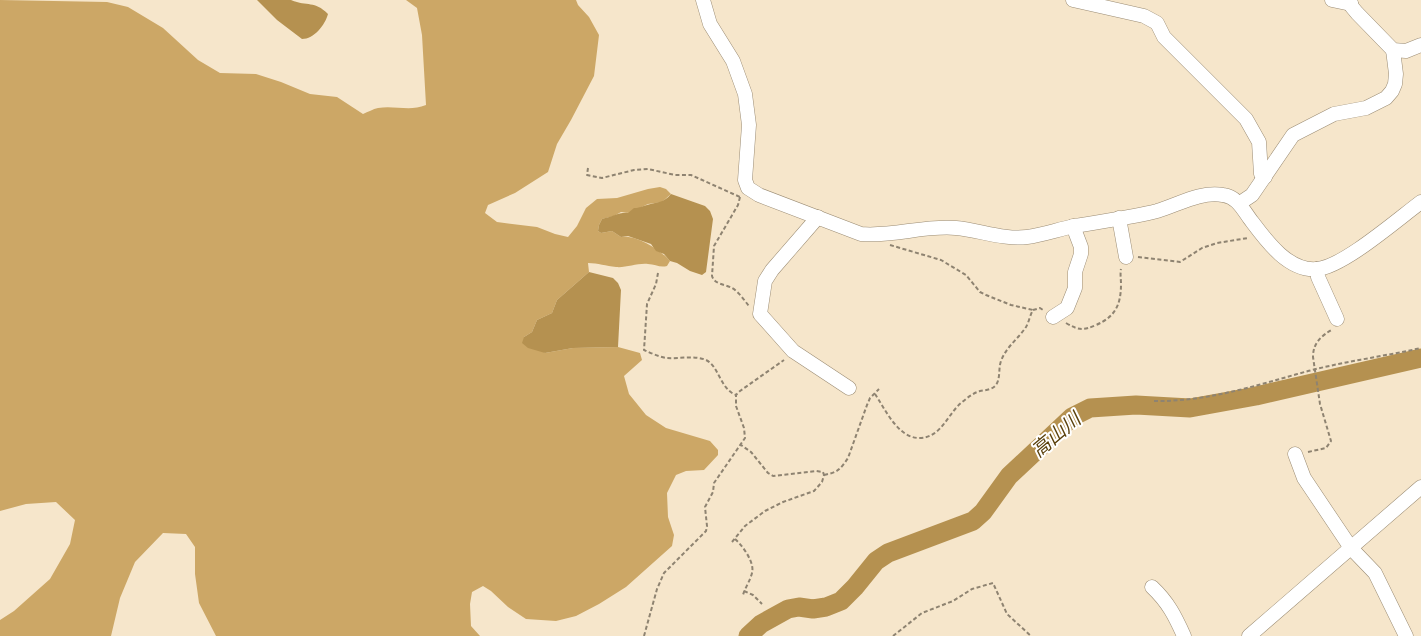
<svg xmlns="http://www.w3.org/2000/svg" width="1421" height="636" font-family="Jost,'Noto Sans JP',sans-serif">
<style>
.forest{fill:#cca766}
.water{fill:#b59150}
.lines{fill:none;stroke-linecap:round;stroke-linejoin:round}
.river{stroke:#b59150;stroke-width:19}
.minor-casing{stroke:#9b8c74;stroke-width:15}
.path{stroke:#8e8371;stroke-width:2;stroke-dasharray:4 2.5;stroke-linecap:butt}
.minor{stroke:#fff;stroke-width:14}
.labels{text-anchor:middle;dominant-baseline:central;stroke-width:4;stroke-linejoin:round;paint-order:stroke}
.water-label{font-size:19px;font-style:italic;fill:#5a400b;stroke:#fff}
</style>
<rect width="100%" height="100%" fill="#f6e6cb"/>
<path class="forest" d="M0,0L107,2L128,7L163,28L198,60L220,73L256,74L281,82L310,94L337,97L363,114C368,112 373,109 378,108C395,105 409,112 426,105L422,35L417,8L406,0H576L578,5L589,17L599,35L594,76L571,120L557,144L548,172L515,193L488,205L485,213L497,222L537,227L555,234L568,237L577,226L586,208L597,199L617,198L648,189L660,187L666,189L671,194L662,202L648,204L629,213L621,212L614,216L602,219L599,225L598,231L601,233L612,231L621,237C636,234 661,250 670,261L667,266C660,268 655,264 648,264C637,263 626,268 616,267C606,266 598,263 588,263L589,272L557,300L552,313L537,320L532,332L524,337L545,353L573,348L618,347L640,353L642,360L624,376L629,394L646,415L666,428L710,441L718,450V455L704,470L686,471L676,475L667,493L668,517L674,535L672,546L626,587L599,604L576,616L556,621L526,619L508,607L491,591L483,586L472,592L470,604L471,626L480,636H216L199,603L195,574V547L186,534L163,533L135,562L120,598L111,636H0V620L14,611L50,579L70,544L75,520L56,502L26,504L0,511Z"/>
<g class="water">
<path d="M257,0H291C308,7 314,0 328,14C325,25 314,39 302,39L277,20Z"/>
<path d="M671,194L705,206L710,211L713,219L706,272L702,275L690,271L677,263L670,261L664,254L656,251L651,244L628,236L621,237L612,231L601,233L598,231L599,225L602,219C612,217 619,212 628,213L634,208C640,208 642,206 647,205C657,202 664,203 671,194Z"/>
<polygon points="589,272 613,278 618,283 621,290 618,347 573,348 545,353 528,348 522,343 524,337 532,332 537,320 552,313 557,300"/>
</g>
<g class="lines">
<polyline class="river" points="748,636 761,624 788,609 799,607 813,609 826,607 841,601 855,587 876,561 888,553 973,521 983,512 1009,476 1072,417 1090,408 1136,405 1190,408 1256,396 1421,358"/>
<defs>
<g id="minor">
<path d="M703,0L710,24L733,61L745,94L749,125L745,180L748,188L759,195L861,234C893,237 924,225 956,228C979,230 1004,240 1027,237C1043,235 1059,229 1075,226C1102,221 1130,218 1157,211C1178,205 1200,191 1223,195C1237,197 1242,208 1250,219C1265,239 1288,272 1317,269C1343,267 1398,219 1421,202"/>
<polyline points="1073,0 1144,16 1157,23 1164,37 1246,119 1259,142 1261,174 1265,177"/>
<polyline points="1332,0 1351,4"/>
<polyline points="1350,0 1352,7 1357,13 1393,50 1406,51 1421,45"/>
<polyline points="1240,203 1252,195 1293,135 1334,114 1366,108 1386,98 1392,91 1395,84 1396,74 1393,50"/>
<polyline points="818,217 772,270 765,281 760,314 793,351 849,388"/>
<polyline points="1119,218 1126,257"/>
<polyline points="1317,269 1318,277 1337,319"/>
<polyline points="1053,317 1067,308 1075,288 1075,272 1081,254 1081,247 1073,226"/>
<polyline points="1295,454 1304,478 1351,548 1375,573 1406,636"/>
<path d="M1152,587C1168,602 1175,616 1184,636"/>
<polyline points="1249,636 1421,487"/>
</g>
</defs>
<use href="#minor" class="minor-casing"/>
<g class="path">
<polyline points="588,168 587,175 602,178 634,170 648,169 675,175 691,175 740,197"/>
<path d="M740,197L738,205L714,246L712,276C715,285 725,284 732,288C739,292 744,300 749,306"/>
<polyline points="890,245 941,260 966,275 980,292 986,295 1011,305 1033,310"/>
<polyline points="1138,257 1180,262 1202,248 1217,243 1248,238"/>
<path d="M658,273L656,284L647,304L644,350C651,353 659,357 667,358C679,359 694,355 706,360C719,366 720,389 736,395"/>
<path d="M1066,323C1078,330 1083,331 1096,325C1115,317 1121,305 1121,284C1121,279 1120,274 1121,269"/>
<path d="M875,394C885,409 898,438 919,438C941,438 947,415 961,403C967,398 973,393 980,391C985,390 991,390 995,386C1001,380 998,369 1001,361C1006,347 1018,339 1026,327C1029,322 1030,315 1033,310L1040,308L1043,310"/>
<path d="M1154,401C1209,402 1260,384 1312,370C1348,361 1385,356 1421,348"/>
<path d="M1308,452L1326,448L1331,441L1320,404L1313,357C1313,343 1321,336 1333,329"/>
<path d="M824,475C838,472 840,470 848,458L867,405L870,398L879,389"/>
<path d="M735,539C743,546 755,563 752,573C750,581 745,588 743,595"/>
<polyline points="732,542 745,526 765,511 783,502 814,491 822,482 824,475 823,472 816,471 773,476 768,473 751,452 741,445"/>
<polyline points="744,591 753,595 762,604"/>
<polyline points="644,636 657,589 664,573 706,531 707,526 705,507 713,492 714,483 745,438 744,428 736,406 736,395 740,391 784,360"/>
<polyline points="893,636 922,613 953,601 972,589 993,583 1007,614 1031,636"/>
</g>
<use href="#minor" class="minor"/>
</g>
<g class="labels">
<g class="water-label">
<text transform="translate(1056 435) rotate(-40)">高山川</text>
</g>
</g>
</svg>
